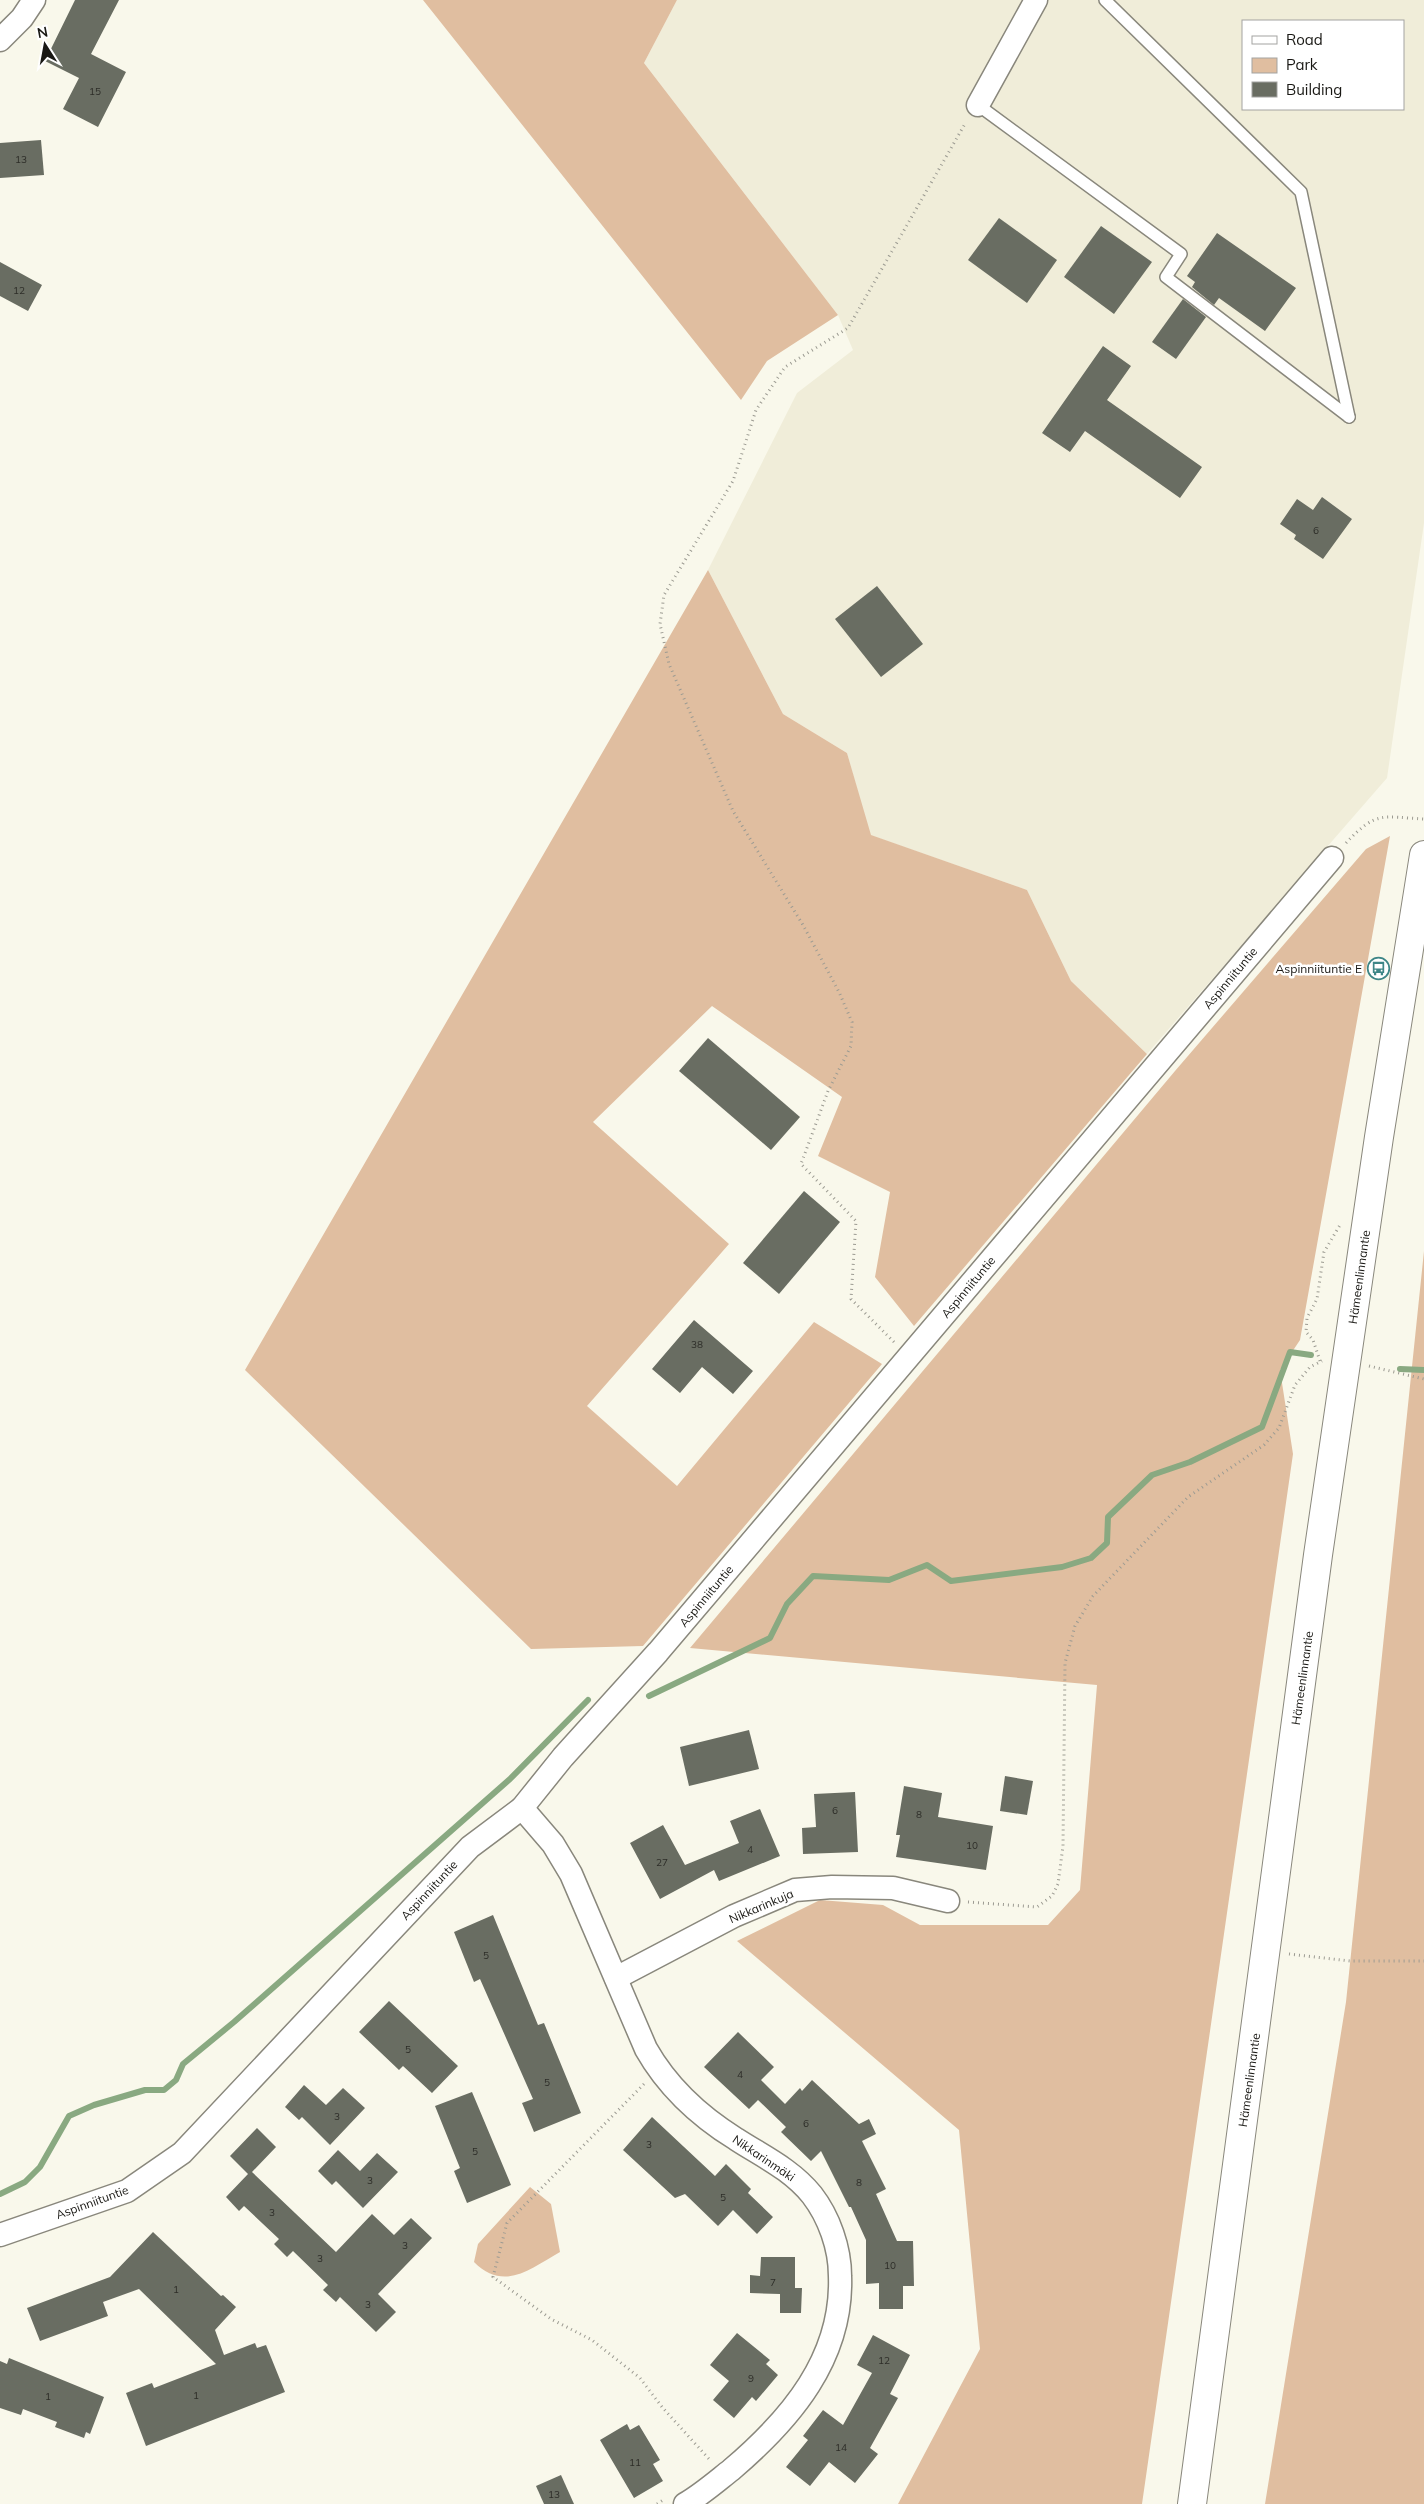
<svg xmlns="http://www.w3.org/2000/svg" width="1424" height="2504" font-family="Mulish,sans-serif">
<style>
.built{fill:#f0edd9;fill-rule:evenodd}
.green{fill:#e0bea0}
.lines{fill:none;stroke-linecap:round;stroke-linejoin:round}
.stream{stroke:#89a981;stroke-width:6}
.building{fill:#696d62}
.lane-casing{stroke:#89877c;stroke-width:14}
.street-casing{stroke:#89877c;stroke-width:25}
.secondary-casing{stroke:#89877c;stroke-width:30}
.path{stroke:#9c9b92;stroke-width:3;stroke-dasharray:1 4;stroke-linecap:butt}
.lane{stroke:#fff;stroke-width:11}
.street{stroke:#fff;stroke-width:22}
.secondary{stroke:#fff;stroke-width:28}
.labels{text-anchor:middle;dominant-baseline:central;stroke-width:5;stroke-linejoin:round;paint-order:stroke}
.number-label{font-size:10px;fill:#2d2d28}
.poi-label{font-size:12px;fill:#191814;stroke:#fff;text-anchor:end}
.street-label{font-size:12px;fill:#191814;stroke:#fff}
</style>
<rect width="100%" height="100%" fill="#f9f8eb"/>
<path class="built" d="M677,0H1424V523L1387,778L1147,1054L1071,981L1027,890L870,835L847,753L783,714L708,570L797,393L853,350L838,315L644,63ZM1243,21H1403V109H1243Z"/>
<g class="green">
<polygon points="423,0 677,0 644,63 838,315 767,361 741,400"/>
<polygon points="708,570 783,714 847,753 871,835 1027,890 1071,981 1147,1054 914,1326 875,1277 890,1192 818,1156 842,1097 712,1006 593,1122 729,1244 587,1406 677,1486 814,1322 882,1364 643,1646 531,1649 245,1370"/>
<polygon points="1390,836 1300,1340 1280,1370 1293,1454 1142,2504 898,2504 980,2349 959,2130 737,1941 820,1900 883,1905 920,1925 1048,1925 1080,1890 1097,1685 690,1648 1175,1071 1366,849"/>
<polygon points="1424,1251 1424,2504 1265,2504 1346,2002"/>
<path d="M530,2187L551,2204L560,2252C530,2269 504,2292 474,2262L478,2244Z"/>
</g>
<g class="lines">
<g class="stream">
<polyline points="1400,1369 1424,1370"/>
<polyline points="649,1696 770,1638 787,1604 813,1576 889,1580 927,1565 951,1581 1062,1567 1091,1558 1107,1543 1108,1517 1152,1475 1190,1462 1262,1427 1290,1352 1311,1355"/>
<polyline points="0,2194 25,2182 40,2167 69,2116 94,2105 145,2090 164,2090 176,2080 183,2064 234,2022 510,1779 588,1700"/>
</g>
</g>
<g class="building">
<polygon points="75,0 119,0 91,54 126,72 98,127 63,109 79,78 45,61"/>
<polygon points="41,140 44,175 0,178 0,143"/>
<polygon points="999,218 1057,260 1027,303 968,260"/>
<polygon points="1101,226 1152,262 1114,314 1064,277"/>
<polygon points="1217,233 1296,288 1265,331 1219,298 1214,305 1192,287 1195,282 1187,276"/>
<polygon points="0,262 42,285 28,311 0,296"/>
<polygon points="1183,299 1206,317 1176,359 1152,342"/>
<polygon points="1103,346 1131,366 1107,400 1202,467 1180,498 1085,431 1070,452 1042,433"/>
<polygon points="1322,497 1352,519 1323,559 1294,539 1296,535 1280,524 1297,499 1313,510"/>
<polygon points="877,586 923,644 881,677 835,619"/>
<polygon points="708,1038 800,1117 771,1150 679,1071"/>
<polygon points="804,1191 840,1222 779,1294 743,1263"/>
<polygon points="694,1320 753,1371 733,1394 702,1367 680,1393 652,1369"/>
<polygon points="749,1730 759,1769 689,1786 680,1747"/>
<polygon points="1005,1776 1033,1781 1027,1815 1000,1811"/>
<polygon points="904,1786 942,1793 938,1817 993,1826 986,1870 896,1857 900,1835 896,1835"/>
<polygon points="855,1792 858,1852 803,1854 802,1828 816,1827 814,1794"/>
<polygon points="760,1809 780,1856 719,1881 714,1870 660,1899 630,1843 663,1825 685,1865 739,1843 730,1821"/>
<polygon points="493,1915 538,2025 544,2023 581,2113 534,2132 522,2103 533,2099 480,1979 474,1982 454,1932"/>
<polygon points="389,2001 458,2066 432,2093 403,2066 399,2070 359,2032"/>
<polygon points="738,2032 774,2067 761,2080 785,2104 800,2088 802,2091 812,2080 859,2124 869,2119 876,2134 862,2141 886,2189 876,2194 897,2241 913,2241 914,2286 903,2286 903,2309 879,2309 879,2283 866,2284 866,2240 851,2207 849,2207 821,2151 811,2161 781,2132 786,2127 758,2100 749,2109 704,2067"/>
<polygon points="304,2085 326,2105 343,2088 365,2108 330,2145 302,2117 299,2120 285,2107"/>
<polygon points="472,2092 511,2185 467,2203 454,2171 460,2168 435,2106"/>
<polygon points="652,2117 715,2176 726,2164 751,2189 748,2193 773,2217 757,2234 733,2210 718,2226 685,2194 675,2198 623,2150"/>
<polygon points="257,2128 276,2147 252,2172 336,2252 372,2214 394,2235 411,2218 432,2238 378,2294 396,2312 376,2332 340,2297 336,2302 323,2290 328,2285 293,2251 287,2257 274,2244 279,2239 244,2206 239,2211 226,2197 248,2174 230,2156"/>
<polygon points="338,2150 360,2171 377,2153 398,2172 363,2208 336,2181 332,2185 318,2171"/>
<polygon points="153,2232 221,2296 223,2295 236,2307 215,2330 224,2355 255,2343 257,2348 266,2345 285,2392 146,2446 126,2393 152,2383 154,2388 216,2364 139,2289 103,2302 108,2316 40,2341 27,2308 110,2277"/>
<polygon points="761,2257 795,2257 795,2288 802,2288 801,2313 780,2313 780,2294 750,2293 750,2275 760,2276"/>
<polygon points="737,2333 770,2360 766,2364 778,2375 756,2401 752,2397 734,2418 713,2400 729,2381 710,2365"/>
<polygon points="873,2335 910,2355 890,2394 898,2398 870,2448 878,2454 855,2483 829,2462 810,2486 786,2467 808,2440 803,2436 823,2410 843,2425 872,2373 857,2365"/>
<polygon points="9,2358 104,2397 90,2434 86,2432 84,2438 55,2427 57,2422 23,2409 21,2415 0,2408 0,2361 7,2364"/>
<polygon points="627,2424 630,2430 639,2425 660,2460 653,2464 663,2481 634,2498 600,2440"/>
<polygon points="561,2475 574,2504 544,2504 536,2486"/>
</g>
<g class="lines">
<defs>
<g id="lane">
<polyline points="1105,0 1301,192 1349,417"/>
<polyline points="978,105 1181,254 1166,277 1349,417"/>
</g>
<g id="street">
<polyline points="0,40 22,18 34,0"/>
<polyline points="978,105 1036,0"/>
<path d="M522,1808L553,1844L571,1874L646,2049C667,2086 699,2116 736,2139C762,2156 791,2169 812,2195C829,2217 840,2248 840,2276C843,2358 791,2419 731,2470C717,2481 701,2495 685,2504"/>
<polyline points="616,1978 734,1916 795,1890 832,1887 893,1888 948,1901"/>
<polyline points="0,2235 127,2191 182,2153 470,1847 522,1808 563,1757 658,1652 1332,858"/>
</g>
<polyline id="secondary" points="1192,2504 1318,1555 1379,1137 1424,855"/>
</defs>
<use href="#lane" class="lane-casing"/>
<use href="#street" class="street-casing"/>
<use href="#secondary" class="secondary-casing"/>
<g class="path">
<path d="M1346,843C1377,810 1382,817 1424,819"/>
<polyline points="894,1342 851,1299 856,1221 801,1164 828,1091 851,1046 852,1022 839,992 803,925 733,811 669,664 660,624 664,595 733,481 756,410 785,367 848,328 966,122"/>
<polyline points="1320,1361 1313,1340 1306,1332 1307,1318 1317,1299 1324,1252 1340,1225"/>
<polyline points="1369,1366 1424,1379"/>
<polyline points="968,1902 1037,1907 1052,1896 1058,1884 1063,1846 1065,1663 1075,1626 1093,1596 1188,1497 1264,1445 1279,1428 1295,1385 1310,1367 1322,1361"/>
<polyline points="1289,1954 1350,1961 1424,1961"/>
<polyline points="644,2084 507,2223 493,2277 551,2319 592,2340 640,2378 662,2407 709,2459"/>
<polyline points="657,2504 663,2500"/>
</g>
<use href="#lane" class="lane"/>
<use href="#street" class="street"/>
<use href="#secondary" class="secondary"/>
</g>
<defs>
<symbol id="bus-ring" viewBox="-11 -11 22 22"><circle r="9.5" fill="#fff" stroke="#3e8687" stroke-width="1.5"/><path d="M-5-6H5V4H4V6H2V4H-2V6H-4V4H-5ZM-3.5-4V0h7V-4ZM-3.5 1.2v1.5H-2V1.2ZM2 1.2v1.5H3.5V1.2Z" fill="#3e8687"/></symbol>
</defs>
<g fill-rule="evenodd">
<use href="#bus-ring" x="1366" y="956" width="25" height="25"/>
</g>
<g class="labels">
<g class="number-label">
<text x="95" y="91">15</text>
<text x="21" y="159">13</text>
<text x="19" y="290">12</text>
<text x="1316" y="530">6</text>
<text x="697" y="1344">38</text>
<text x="835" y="1810">6</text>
<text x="919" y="1814">8</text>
<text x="972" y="1845">10</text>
<text x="750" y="1849">4</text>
<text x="662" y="1862">27</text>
<text x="486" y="1955">5</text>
<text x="408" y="2049">5</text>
<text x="740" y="2074">4</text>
<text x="547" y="2082">5</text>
<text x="337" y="2116">3</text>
<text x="806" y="2123">6</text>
<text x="649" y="2144">3</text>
<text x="475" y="2151">5</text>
<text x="370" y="2180">3</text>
<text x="859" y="2182">8</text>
<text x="723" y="2197">5</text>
<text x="272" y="2212">3</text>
<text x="405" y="2245">3</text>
<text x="320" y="2258">3</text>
<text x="890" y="2265">10</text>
<text x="773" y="2282">7</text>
<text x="176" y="2289">1</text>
<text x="368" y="2304">3</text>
<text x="884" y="2360">12</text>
<text x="751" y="2378">9</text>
<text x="196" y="2395">1</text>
<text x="48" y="2396">1</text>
<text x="841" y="2447">14</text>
<text x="635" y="2462">11</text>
<text x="554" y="2494">13</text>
</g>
<g class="poi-label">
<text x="1362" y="968">Aspinniituntie E</text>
</g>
<g class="street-label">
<text transform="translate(1230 978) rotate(-50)">Aspinniituntie</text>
<text transform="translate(1359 1277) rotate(-82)">Hämeenlinnantie</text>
<text transform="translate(968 1287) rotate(-50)">Aspinniituntie</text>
<text transform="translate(706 1596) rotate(-50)">Aspinniituntie</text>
<text transform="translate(1302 1678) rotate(-82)">Hämeenlinnantie</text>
<text transform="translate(429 1890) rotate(-47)">Aspinniituntie</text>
<text transform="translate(761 1906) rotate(-23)">Nikkarinkuja</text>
<text transform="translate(1249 2080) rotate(-82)">Hämeenlinnantie</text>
<text transform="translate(764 2158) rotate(34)">Nikkarinmäki</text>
<text transform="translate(92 2202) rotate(-20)">Aspinniituntie</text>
</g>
</g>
<rect x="1242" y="20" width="162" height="90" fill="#ffffff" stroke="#a3a3a1"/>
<rect x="1252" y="36" width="25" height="8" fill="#ffffff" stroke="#a3a3a1"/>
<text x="1286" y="45" font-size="15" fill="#191814">Road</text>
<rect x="1252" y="58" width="25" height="15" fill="#e0bea0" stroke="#a3a3a1"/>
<text x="1286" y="70" font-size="15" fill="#191814">Park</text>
<rect x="1252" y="82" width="25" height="15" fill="#696d62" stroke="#a3a3a1"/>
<text x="1286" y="95" font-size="15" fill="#191814">Building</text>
<g transform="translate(45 45) rotate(349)" stroke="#ffffff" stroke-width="4" paint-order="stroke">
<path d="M0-4L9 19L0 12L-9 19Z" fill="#191814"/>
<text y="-8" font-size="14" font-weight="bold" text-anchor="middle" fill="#191814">N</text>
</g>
</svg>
